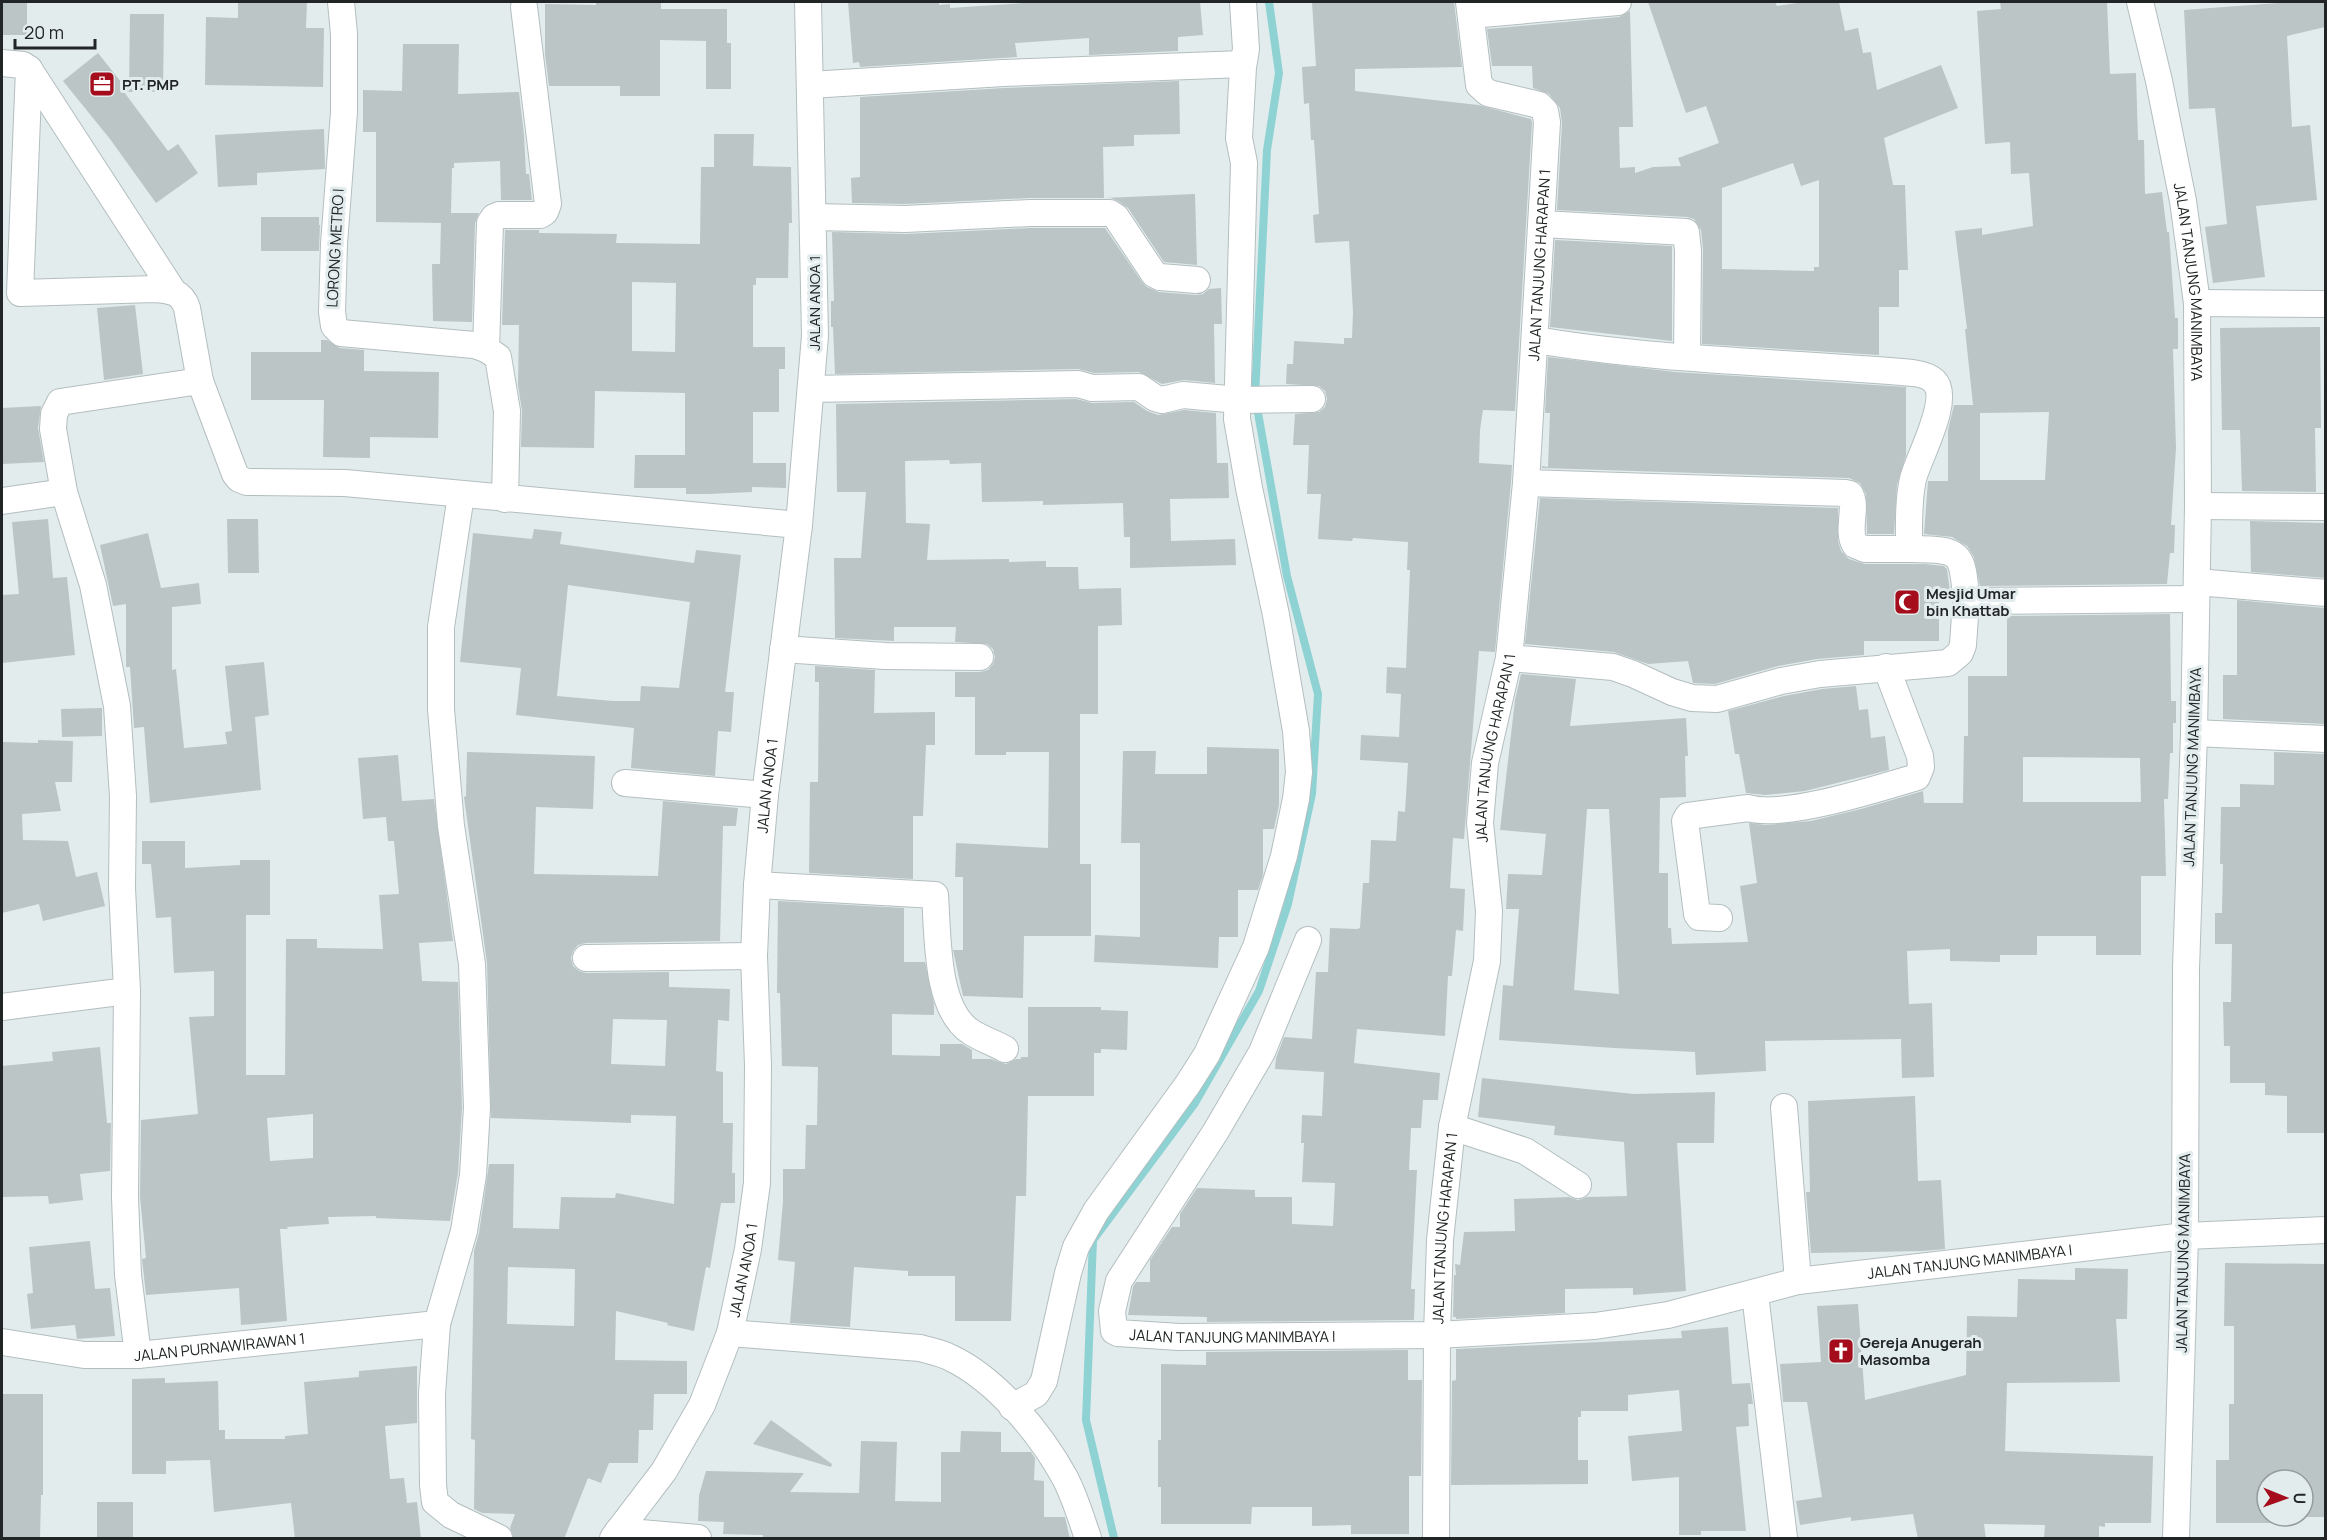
<svg xmlns="http://www.w3.org/2000/svg" width="2327" height="1540" font-family="Manrope,sans-serif">
<style>
.lines{fill:none;stroke-linecap:round;stroke-linejoin:round}
.stream{stroke:#8ed2d4;stroke-width:8}
.building{fill:#bbc5c5;fill-rule:evenodd}
.minor-casing{stroke:#b4bebf;stroke-width:28}
.minor{stroke:#fff;stroke-width:26}
.labels{text-anchor:middle;dominant-baseline:central;stroke-width:6;stroke-linejoin:round;paint-order:stroke}
.poi-label{font-size:15px;font-weight:bold;fill:#212525;stroke:#e2eced;text-anchor:start}
.street-label{font-size:15px;fill:#212525;stroke:#e2eced}
</style>
<rect width="100%" height="100%" fill="#e2eced"/>
<g class="lines">
<polyline class="stream" points="1114,1538 1086,1420 1093,1240 1195,1103 1259,991 1288,904 1312,794 1318,694 1287,576 1255,396 1267,150 1279,73 1269,2"/>
</g>
<g class="building">
<rect x="2" y="2" width="25" height="33"/>
<polygon points="238,2 307,2 306,28 324,28 323,87 205,85 206,17 238,18"/>
<polygon points="596,2 661,2 661,9 727,9 727,43 731,43 731,89 706,89 706,41 660,40 660,96 620,96 620,86 549,86 545,54 545,4 596,5"/>
<polygon points="848,2 939,2 939,5 950,4 950,8 1039,2 1200,2 1203,35 1178,37 1178,51 1089,55 1089,38 1015,43 1017,57 860,67 859,62 853,63"/>
<polygon points="1312,2 1454,2 1462,67 1355,69 1355,91 1478,105 1531,119 1532,123 1515,411 1483,410 1480,430 1479,463 1512,465 1511,482 1495,652 1479,651 1464,839 1453,838 1450,888 1465,889 1463,931 1456,930 1452,976 1448,976 1445,1036 1357,1029 1354,1063 1440,1073 1438,1100 1423,1100 1421,1128 1411,1128 1409,1170 1417,1170 1411,1289 1415,1289 1414,1320 1207,1322 1207,1317 1128,1315 1133,1287 1136,1282 1150,1282 1150,1260 1172,1227 1180,1227 1180,1214 1197,1188 1255,1190 1255,1197 1292,1197 1292,1224 1333,1226 1335,1183 1302,1182 1304,1143 1301,1143 1302,1115 1322,1116 1324,1072 1275,1069 1276,1058 1284,1037 1312,1039 1316,972 1328,972 1330,928 1357,929 1360,928 1363,883 1369,883 1371,840 1396,841 1398,811 1405,812 1408,763 1360,760 1361,735 1399,737 1401,694 1386,693 1387,667 1406,668 1410,570 1407,570 1408,542 1353,538 1352,541 1318,539 1321,494 1307,494 1309,445 1293,445 1295,414 1319,412 1325,407 1327,399 1325,391 1319,386 1286,384 1287,364 1293,364 1294,341 1344,344 1344,338 1352,338 1353,312 1349,241 1315,243 1313,215 1319,214 1314,140 1311,140 1309,103 1304,104 1302,67 1316,66"/>
<path d="M1648,2H1775L1777,6L1804,2H1839L1845,31L1858,28L1863,53L1871,52L1877,90L1941,65L1958,108L1884,138L1893,185H1905L1908,270H1899V307H1879V355L1702,344L1703,249L1701,230L1694,219L1687,217L1557,210L1562,123L1560,108L1549,94L1533,88L1532,66H1492L1487,29L1619,17L1630,11L1633,127H1619L1620,168L1635,167V173L1653,167L1681,166L1678,158L1719,143L1706,106L1686,113ZM1793,163L1801,186L1819,180V267H1814V271L1722,269V188Z"/>
<path d="M2000,2H2107L2110,74L2136,73L2138,140H2144L2145,194L2162,192L2167,232H2169L2175,318H2178V349H2173L2176,448L2171,525H2175L2174,553H2170L2167,584L1980,586L1974,557L1967,546L1952,537L1924,534L1928,481H1948V430L1954,405H1973L1965,329H1967L1955,231L1982,228V235L2033,226L2029,173L2011,174L2010,142L1985,144L1977,11L2001,9ZM2049,412L2045,480H1980V413Z"/>
<polygon points="2292,2 2325,2 2325,27 2287,36 2292,127 2310,125 2317,200 2256,206 2265,277 2213,283 2205,227 2227,224 2215,108 2189,109 2184,10"/>
<polygon points="130,14 164,14 163,92 129,92"/>
<polygon points="403,44 459,44 458,94 519,92 524,135 526,174 529,174 532,200 501,200 500,161 454,163 454,168 452,168 451,213 479,213 475,223 472,322 433,321 432,264 440,264 441,223 376,222 376,132 363,132 363,90 402,91"/>
<polygon points="98,53 129,92 124,92 168,151 178,144 198,173 156,203 110,139 63,81"/>
<polygon points="1179,81 1180,134 1134,135 1134,146 1103,147 1104,198 1195,194 1197,265 1164,262 1128,208 1118,201 1111,198 1029,198 905,204 852,203 851,178 860,177 860,97 1004,88"/>
<polygon points="324,129 325,169 257,173 257,185 218,187 215,135"/>
<path d="M714,134H754L753,166L791,167L792,223H789L788,278H756V285H753V347H785V369H779V412H753V463H786V488L752,487V492L708,494H686V488H634L635,455H685V393L595,391L594,448L521,447L522,411L518,385L519,325H502L505,230H539V233L617,234L616,243L700,244L701,167H714ZM632,282L676,283L675,352L632,351Z"/>
<polygon points="261,217 319,217 319,225 320,225 319,251 261,251"/>
<polygon points="1030,228 1105,228 1142,282 1147,287 1159,292 1196,295 1203,294 1209,289 1221,288 1222,324 1214,324 1215,383 1184,380 1162,384 1139,372 1094,373 1078,369 835,374 833,327 831,327 831,301 834,301 832,232 906,234"/>
<polygon points="1555,240 1672,246 1672,341 1550,327"/>
<polygon points="135,305 143,374 104,380 97,308"/>
<polygon points="2320,327 2321,428 2315,428 2316,492 2242,491 2240,430 2222,430 2220,328"/>
<polygon points="321,340 327,340 340,348 364,350 364,371 439,372 438,438 370,437 370,458 323,457 324,400 251,400 251,352 321,352"/>
<polygon points="1548,357 1675,372 1906,387 1906,455 1897,485 1894,534 1867,534 1866,494 1860,483 1849,478 1542,468 1542,466 1548,467 1550,413 1545,413"/>
<polygon points="1076,399 1092,403 1134,402 1147,411 1158,415 1184,410 1216,413 1217,463 1228,463 1229,498 1170,499 1171,541 1235,539 1236,565 1130,568 1130,537 1124,537 1123,503 1043,505 1043,501 982,502 981,463 950,464 949,460 905,461 906,523 930,524 927,560 1009,559 1009,562 1046,561 1046,567 1078,567 1079,589 1121,588 1122,625 1098,626 1098,714 1080,714 1080,864 1091,864 1091,936 1024,936 1023,998 963,996 953,950 963,950 963,877 955,877 956,843 1048,848 1049,752 1006,752 1006,755 975,755 975,697 955,697 955,672 980,672 988,670 993,664 995,657 993,649 987,644 955,642 956,627 894,627 894,641 835,638 834,558 861,558 866,492 837,492 836,404"/>
<polygon points="41,406 38,428 44,462 2,464 2,408"/>
<polygon points="1540,498 1838,508 1838,541 1841,551 1849,559 1865,564 1925,564 1944,566 1947,569 1950,592 1939,592 1939,641 1864,641 1864,655 1817,659 1778,666 1715,684 1693,683 1688,661 1648,664 1614,652 1525,644"/>
<polygon points="48,519 53,578 67,577 75,655 2,663 2,595 19,594 12,522"/>
<polygon points="227,519 258,519 259,573 228,573"/>
<polygon points="2250,521 2325,523 2325,578 2251,572"/>
<path d="M534,529L562,532L560,544L694,563L696,550L741,555L725,692H734L731,732L718,731L715,776L631,768L634,728L516,715L521,668L460,662L473,533L532,539ZM568,585L690,602L679,688L641,686L640,701H613L557,696Z"/>
<polygon points="148,533 161,588 199,583 201,604 172,607 172,670 176,669 184,748 227,744 225,732 232,731 225,666 264,662 269,715 255,717 261,790 150,803 144,727 134,728 130,667 126,667 126,604 113,606 100,545"/>
<polygon points="2237,600 2325,608 2325,724 2223,719 2223,675 2237,675"/>
<path d="M2170,614L2171,701H2176V723H2173V753H2170L2168,799H2164L2166,876H2141V955H2096V936H2037V955H2000V962L1950,961V949L1907,951L1909,1004L1932,1003L1934,1077L1902,1078L1901,1039L1765,1041L1766,1071L1696,1075L1695,1052L1614,1048L1499,1040L1503,985L1513,986L1519,909H1506L1508,874L1542,875L1546,834L1500,830L1515,700L1521,674L1576,679L1570,726L1686,718L1688,756H1685L1686,797L1660,798L1659,873H1668V928H1671L1672,944L1748,942L1740,886L1757,883L1749,823L1765,825L1811,821L1861,809L1923,791L1924,803H1963L1964,736H1968V676H2007V616ZM2023,757L2140,758L2141,802H2023ZM1587,809H1609L1619,994L1574,990Z"/>
<polygon points="815,666 875,670 874,713 935,712 935,745 926,745 923,816 913,816 913,879 809,873 810,782 818,782 819,682 815,682"/>
<polygon points="1856,686 1859,710 1868,709 1871,738 1885,736 1889,770 1805,791 1765,795 1746,793 1739,754 1735,754 1728,711 1784,696 1822,689"/>
<polygon points="102,708 102,736 62,737 61,709"/>
<polygon points="38,740 73,741 72,782 55,782 61,811 22,814 23,840 68,841 76,877 97,872 105,906 43,921 39,904 2,913 2,742 38,743"/>
<polygon points="1207,747 1279,749 1279,805 1274,829 1263,829 1263,875 1258,890 1238,890 1238,937 1219,937 1218,968 1094,962 1095,935 1140,937 1140,843 1121,843 1123,751 1156,751 1155,774 1207,774"/>
<path d="M467,752L595,756L593,809L536,807L534,874L658,876L663,801L738,808L736,826H723L720,941L586,943L578,945L573,951L571,958L573,966L579,971L586,973L669,972V987L730,989L729,1021L718,1020L716,1071L723,1072V1123H733L732,1173H735V1203H721L710,1268L706,1267L694,1331L667,1325L668,1323L616,1311L615,1360L687,1361V1394H654L653,1430H639L638,1463H609L601,1483L588,1478L564,1539H514L510,1528L515,1514L482,1513L474,1509L475,1440L471,1439L474,1251L479,1233L489,1164H514L513,1228L559,1229L561,1197L615,1198L616,1193L674,1204L676,1116L631,1115V1123L491,1118L487,963L464,797L466,796ZM613,1019L667,1020L665,1066L611,1064ZM508,1267L575,1269L574,1326L507,1324Z"/>
<polygon points="2274,752 2325,754 2325,1133 2287,1133 2287,1096 2265,1095 2265,1083 2230,1083 2230,1046 2224,1046 2223,1002 2231,1002 2232,944 2215,944 2215,913 2222,913 2223,864 2220,864 2221,807 2240,807 2240,784 2274,785"/>
<path d="M398,755L402,801L434,799L453,941L419,943L422,981L458,982L462,1107L458,1173L450,1221L376,1218V1216L328,1217L329,1224L287,1227L288,1229H280L287,1321L241,1325L239,1288L146,1295L142,1259L146,1258L140,1197L141,1120L198,1114L189,1017L214,1016V971L174,973L171,917L156,918L151,864H142V841H185V868L240,865V860H270V915H246V1075H285L286,939H317V948L383,949L379,895L399,894L394,841H388L386,817L363,819L358,758ZM313,1114V1158L270,1161L267,1118Z"/>
<polygon points="778,901 904,908 904,962 925,962 934,1004 934,1015 892,1014 892,1055 940,1056 940,1044 962,1044 972,1050 972,1059 991,1059 1006,1064 1016,1059 1021,1059 1021,1057 1028,1057 1028,1007 1101,1007 1101,1010 1128,1011 1127,1050 1101,1049 1101,1053 1094,1053 1094,1096 1028,1096 1026,1196 1016,1196 1011,1321 955,1321 955,1276 908,1276 908,1271 854,1267 850,1327 790,1323 795,1262 778,1260 783,1201 783,1169 805,1169 806,1125 817,1125 818,1067 782,1066 780,993 777,993"/>
<polygon points="100,1047 107,1123 111,1123 110,1171 80,1174 83,1200 49,1204 48,1196 2,1197 2,1066 53,1061 52,1052"/>
<polygon points="1482,1078 1634,1094 1715,1092 1714,1143 1677,1143 1686,1291 1633,1295 1633,1288 1565,1289 1565,1313 1456,1319 1456,1317 1453,1317 1454,1275 1456,1275 1455,1264 1460,1265 1464,1232 1515,1231 1514,1199 1569,1197 1578,1200 1587,1197 1627,1196 1624,1142 1554,1135 1555,1126 1478,1117"/>
<polygon points="1915,1096 1918,1181 1941,1180 1945,1249 1923,1251 1811,1253 1806,1192 1810,1192 1808,1101"/>
<polygon points="90,1241 95,1289 110,1288 115,1336 77,1339 75,1325 31,1329 27,1294 33,1293 29,1247"/>
<path d="M2225,1263L2325,1264V1517H2276V1523H2216V1460H2229V1404H2234V1326H2224ZM2267,1480H2303V1516H2267Z"/>
<polygon points="2075,1268 2128,1269 2127,1319 2116,1319 2120,1382 2007,1383 2005,1451 2153,1456 2151,1523 2105,1523 2105,1527 2099,1526 2099,1539 2044,1539 2045,1525 1984,1524 1986,1539 1918,1539 1913,1514 1851,1521 1851,1517 1800,1525 1796,1501 1822,1497 1807,1402 1783,1402 1780,1364 1821,1362 1817,1306 1858,1304 1865,1400 1966,1375 1967,1316 2017,1317 2018,1279 2075,1280"/>
<polygon points="1728,1327 1732,1384 1750,1383 1753,1404 1748,1404 1749,1426 1736,1427 1746,1531 1701,1531 1701,1535 1679,1535 1679,1477 1632,1481 1628,1436 1682,1431 1679,1390 1628,1395 1628,1411 1581,1411 1581,1417 1578,1417 1578,1460 1588,1460 1588,1484 1451,1485 1452,1381 1456,1380 1456,1349 1682,1338 1681,1331"/>
<polygon points="1408,1350 1408,1380 1422,1380 1421,1476 1409,1476 1409,1534 1351,1534 1351,1525 1312,1526 1312,1507 1252,1507 1251,1524 1161,1524 1161,1487 1158,1487 1158,1440 1161,1440 1161,1364 1206,1365 1206,1352"/>
<polygon points="417,1366 417,1423 385,1426 390,1479 404,1478 407,1503 417,1502 421,1539 295,1539 291,1503 214,1512 210,1460 166,1461 166,1474 132,1474 132,1379 165,1378 165,1383 218,1381 219,1430 225,1430 225,1439 285,1439 285,1436 308,1434 304,1382 359,1377 359,1371"/>
<polygon points="2,1394 43,1394 43,1495 41,1495 40,1539 3,1539"/>
<polygon points="771,1420 832,1464 831,1467 753,1444"/>
<polygon points="961,1431 1001,1432 1001,1452 1031,1452 1035,1458 1034,1480 1044,1481 1044,1517 1065,1517 1070,1539 763,1537 763,1535 723,1534 724,1522 698,1521 699,1495 706,1471 804,1473 790,1492 859,1493 861,1441 897,1442 895,1501 941,1502 941,1452 960,1452"/>
<rect x="97" y="1502" width="36" height="37"/>
</g>
<g class="lines">
<defs>
<g id="minor">
<polyline points="341,2 344,34 344,112 334,244 332,312 334,326 341,333 474,345 486,349 498,357 507,411 505,499"/>
<path id="s1" d="M2140,2L2159,81L2183,201L2197,303L2198,506L2194,733L2186,969L2185,1236L2176,1538"/>
<polyline points="1471,15 1618,2"/>
<path d="M2,63L23,65L29,69L20,293L155,289C170,290 182,292 187,308L200,381"/>
<polyline points="29,69 173,291"/>
<polyline points="810,85 1003,73 1243,64"/>
<polyline points="813,217 905,219 1030,213 1110,213 1116,217 1154,274 1160,277 1197,280"/>
<polyline points="1542,224 1686,232 1688,251 1687,357"/>
<polyline points="2197,303 2326,304"/>
<polyline points="486,349 490,223 494,217 499,215 540,215 545,212 548,204 524,7"/>
<polyline points="811,389 1078,384 1092,388 1139,387 1155,398 1162,400 1183,395 1239,400 1312,399"/>
<path d="M1526,483L1846,493L1850,494C1858,508 1846,529 1855,545L1865,549H1909C1909,526 1908,501 1913,479C1918,458 1952,399 1934,381C1929,376 1920,374 1913,373C1787,362 1660,361 1536,340"/>
<polyline points="461,495 441,627 441,709 451,826 472,964 477,1107 473,1175 464,1231 437,1324 432,1394 433,1485 435,1502 451,1515 499,1538"/>
<polyline points="2,501 64,492"/>
<polyline points="2198,506 2326,507"/>
<path d="M1909,549C1960,550 1963,549 1966,601"/>
<polyline points="2197,582 2326,593"/>
<polyline points="783,649 885,656 980,657"/>
<polyline points="1509,658 1613,667 1633,674 1672,692 1692,698 1717,699 1781,681 1820,674 1948,663 1960,653 1963,645 1966,601 2196,599"/>
<polyline points="2194,733 2326,739"/>
<polyline points="625,783 765,795"/>
<path d="M757,885L935,895C938,934 935,1009 971,1032C982,1039 994,1043 1005,1049"/>
<path d="M1719,918L1699,917L1697,914L1685,821L1688,816L1748,808C1785,819 1879,788 1917,777L1921,767L1920,756L1886,667"/>
<path id="s2" d="M1308,940L1262,1052L1216,1131L1119,1281L1112,1311L1114,1331L1118,1333L1179,1337L1437,1335L1595,1326L1668,1315L1798,1281L2185,1236L2326,1230"/>
<polyline points="586,958 754,956"/>
<polyline points="2,1007 127,991"/>
<polyline points="1784,1107 1798,1281"/>
<polyline points="1452,1127 1525,1151 1578,1185"/>
<polyline points="1755,1294 1784,1538"/>
<path d="M730,1333L920,1348C930,1351 942,1353 951,1358C997,1380 1041,1434 1065,1478C1075,1497 1081,1518 1088,1538"/>
<path id="s3" d="M2,1342L84,1355H138L437,1324"/>
<polyline points="138,1355 128,1275 125,1197 127,991 122,888 123,796 117,706 93,585 64,492 53,429 54,414 60,402 200,381 235,474 239,479 247,482 345,483 799,525"/>
<polyline points="1012,1407 1036,1394 1044,1381 1068,1273 1076,1247 1096,1211 1188,1084 1207,1054 1256,947 1284,856 1296,799 1299,772 1296,731 1276,615 1249,488 1237,419 1244,163 1239,138 1243,67 1246,49 1243,2"/>
<polyline points="618,1531 698,1538"/>
<path id="s4" d="M613,1538L664,1471L702,1405L730,1333L748,1249L757,1183L758,1065L754,956L757,885L765,795L799,525L815,336L808,2"/>
<path id="s5" d="M1436,1538L1437,1335L1440,1240L1452,1127L1487,961L1489,911L1480,823L1485,763L1509,658L1526,483L1547,122L1545,111L1539,105L1488,93L1479,85L1469,2"/>
</g>
</defs>
<use href="#minor" class="minor-casing"/>
<use href="#minor" class="minor"/>
</g>
<defs>
<symbol id="office-square" viewBox="-11 -11 22 22"><rect x="-9" y="-9" width="18" height="18" rx="4" fill="#a50d1c" stroke="#e2eced"/><path d="M-6-3h4V-5.5h4V-3h4V5H-6ZM-1-4.5V-3h2v-1.5ZM-6 0V1H6V0Z" fill="#fff"/></symbol>
<symbol id="mosque-square" viewBox="-11 -11 22 22"><rect x="-9" y="-9" width="18" height="18" rx="4" fill="#a50d1c" stroke="#e2eced"/><path d="M3.5-4.9A6 6 0 1 0 3.5 4.9A5 5 0 1 1 3.5-4.9Z" fill="#fff"/></symbol>
<symbol id="church-square" viewBox="-11 -11 22 22"><rect x="-9" y="-9" width="18" height="18" rx="4" fill="#a50d1c" stroke="#e2eced"/><path d="M-1.2-6h2.4v3.5h3.3v2.4h-3.3V6h-2.4V-.1h-3.3v-2.4h3.3Z" fill="#fff"/></symbol>
</defs>
<g fill-rule="evenodd">
<use href="#office-square" x="87" y="69" width="30" height="30"/>
<use href="#mosque-square" x="1892" y="587" width="30" height="30"/>
<use href="#church-square" x="1826" y="1336" width="30" height="30"/>
</g>
<g class="labels">
<g class="poi-label">
<text x="122" y="84">PT. PMP</text>
<text x="1926" y="593">Mesjid Umar<tspan x="1926" dy="17">bin Khattab</tspan></text>
<text x="1860" y="1342">Gereja Anugerah<tspan x="1860" dy="17">Masomba</tspan></text>
</g>
<g class="street-label">
<text transform="translate(335 248) rotate(-87)">LORONG METRO I</text>
<text stroke="none"><textPath href="#s5" startOffset="1282">JALAN TANJUNG HARAPAN 1</textPath></text>
<text stroke="none"><textPath href="#s1" startOffset="285">JALAN TANJUNG MANIMBAYA</textPath></text>
<text transform="translate(814 303) rotate(-90)">JALAN ANOA 1</text>
<text stroke="none"><textPath href="#s5" startOffset="796">JALAN TANJUNG HARAPAN 1</textPath></text>
<text transform="translate(2192 767) rotate(-88)">JALAN TANJUNG MANIMBAYA</text>
<text stroke="none"><textPath href="#s4" startOffset="788">JALAN ANOA 1</textPath></text>
<text stroke="none"><textPath href="#s5" startOffset="310">JALAN TANJUNG HARAPAN 1</textPath></text>
<text transform="translate(2183 1253) rotate(-89)">JALAN TANJUNG MANIMBAYA</text>
<text stroke="none"><textPath href="#s2" startOffset="1305">JALAN TANJUNG MANIMBAYA I</textPath></text>
<text stroke="none"><textPath href="#s4" startOffset="302">JALAN ANOA 1</textPath></text>
<text stroke="none"><textPath href="#s2" startOffset="561">JALAN TANJUNG MANIMBAYA I</textPath></text>
<text stroke="none"><textPath href="#s3" startOffset="219">JALAN PURNAWIRAWAN 1</textPath></text>
</g>
</g>
<rect width="2327" height="1540" fill="none" stroke="#212525" stroke-width="6"/>
<g transform="translate(2285 1498) rotate(91)"><circle r="28" fill="#e2eced" stroke="#959c9d" stroke-width="1.5"/>
<path d="M0-4.5L10 22L0 15L-10 22Z" fill="#a50d1c"/>
<text y="-9" font-size="16" font-weight="bold" text-anchor="middle" fill="#212525">U</text>
</g>
<path d="M15 39v9h80v-9" fill="none" stroke="#212525" stroke-width="3"/>
<text x="24" y="39" font-size="18" fill="#212525" stroke="#e2eced" stroke-width="4.5" paint-order="stroke">20 m</text>
</svg>
